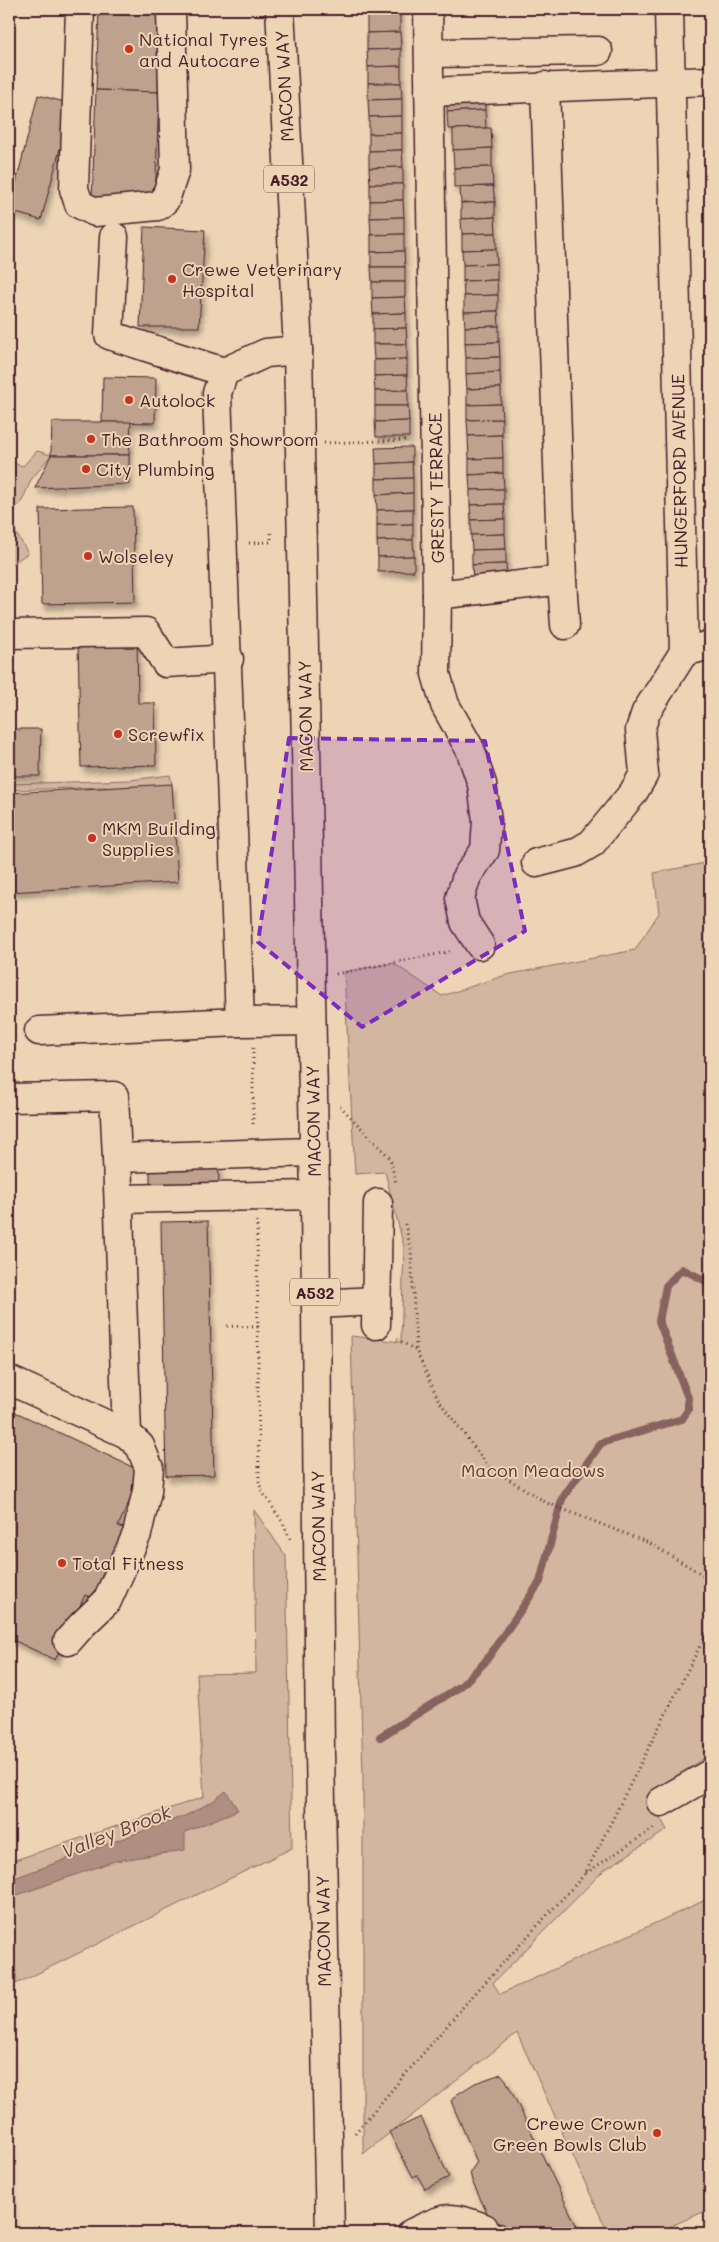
<svg xmlns="http://www.w3.org/2000/svg" width="719" height="2242" font-family="Mali,sans-serif">
<style>
.green{fill:#d2b69f;stroke:#8e6a65}
.water{fill:#af8f81;stroke:#87625f}
.lines{fill:none;stroke-linecap:round;stroke-linejoin:round}
.stream{stroke:#87625f;stroke-width:8}
.building{fill:#bfa28e;stroke:#4a1f2b;filter:url(#shadow)}
.minor-casing{stroke:#4a1f2b;stroke-width:31}
.major-casing{stroke:#4a1f2b;stroke-width:31}
.path{stroke:#4a1f2b;stroke-width:3;stroke-dasharray:1 4;stroke-linecap:butt}
.minor{stroke:#edd4b5;stroke-width:28}
.major{stroke:#edd4b5;stroke-width:28}
.marked{fill:#7b2cbf;fill-opacity:0.2;stroke:#7b2cbf;stroke-width:4;stroke-dasharray:10 6;stroke-linejoin:round}
.poi-dot{fill:#c8321e;stroke:#edd4b5;stroke-width:2}
.labels{text-anchor:middle;dominant-baseline:central;stroke-width:4;stroke-linejoin:round;paint-order:stroke}
.shield{fill:#edd4b5;stroke:#7b5554;stroke-width:1}
.shield-label{font-size:16px;font-weight:bold;fill:#4a1f2b}
.poi-label{font-size:18px;fill:#4a1f2b;stroke:#edd4b5;text-anchor:start}
.street-label{font-size:18px;fill:#4a1f2b;stroke:#edd4b5}
.park-label{font-size:18px;fill:#5e363c;stroke:#edd4b5}
.water-label{font-size:19px;font-style:italic;fill:#633b40;stroke:#edd4b5}
</style>
<defs>
<filter id="shadow"><feDropShadow dx="3" dy="5.5" stdDeviation="2.5" flood-color="#0004"/></filter>
</defs>
<rect width="100%" height="100%" fill="#edd4b5"/>
<filter id="ink" filterUnits="userSpaceOnUse"><feTurbulence type="fractalNoise" baseFrequency=".02" numOctaves="2"/><feDisplacementMap in="SourceGraphic" scale="10" xChannelSelector="R" yChannelSelector="G"/><feConvolveMatrix kernelMatrix="1 2 1 2 8 2 1 2 1" color-interpolation-filters="sRGB"/></filter>
<g filter="url(#ink)">
<g class="green">
<polygon points="37,451 51,455 31,480 22,501 9,515 9,462 23,466"/>
<polygon points="9,521 28,553 9,566"/>
<polygon points="170,775 172,784 144,790 103,787 9,790 9,784 130,780"/>
<polygon points="710,862 710,1754 648,1796 667,1830 604,1870 493,1983 500,1994 710,1898 710,2209 655,2233 608,2233 517,2033 363,2154 363,1777 351,1336 401,1342 404,1247 385,1172 355,1174 344,972 393,963 442,996 506,975 635,950 659,913 654,873"/>
<polygon points="254,1510 286,1556 292,1848 16,1984 16,1973 9,1975 9,1862 204,1797 197,1674 256,1673"/>
</g>
<polygon class="water" points="226,1791 238,1810 185,1832 185,1850 115,1861 9,1898 9,1880 187,1815 213,1801"/>
<g class="lines">
<polyline class="stream" points="380,1737 461,1686 485,1662 540,1582 562,1499 601,1443 682,1419 688,1410 688,1398 659,1321 666,1286 682,1269 710,1283"/>
</g>
<g class="building">
<polygon points="99,9 162,9 159,92 96,90"/>
<rect x="367" y="9" width="33" height="1"/>
<polygon points="367,10 400,10 400,32 367,33"/>
<polygon points="400,32 401,49 367,50 367,33"/>
<polygon points="401,49 401,66 368,67 367,50"/>
<polygon points="401,66 401,83 368,83 368,67"/>
<polygon points="368,83 401,83 402,99 368,100"/>
<polygon points="96,90 159,92 155,204 92,202"/>
<polygon points="485,93 485,110 447,112 447,94"/>
<polygon points="38,95 72,104 41,220 9,211"/>
<polygon points="402,99 402,116 369,117 368,100"/>
<polygon points="485,110 486,128 448,129 447,112"/>
<polygon points="402,116 402,133 369,134 369,117"/>
<polygon points="486,128 491,128 492,148 453,150 453,129"/>
<polygon points="402,133 402,150 369,151 369,134"/>
<polygon points="492,148 492,167 454,168 453,150"/>
<polygon points="402,150 403,167 369,168 369,151"/>
<polygon points="403,167 403,184 370,184 369,168"/>
<polygon points="492,167 493,186 454,187 454,168"/>
<polygon points="370,184 403,184 403,200 370,201"/>
<polygon points="493,186 495,202 461,203 460,187"/>
<polygon points="403,200 404,217 370,218 370,201"/>
<polygon points="495,202 495,217 461,219 461,203"/>
<polygon points="404,217 404,234 371,235 370,218"/>
<polygon points="495,217 496,233 462,234 461,219"/>
<polygon points="144,227 205,230 199,327 140,327"/>
<polygon points="496,233 496,249 462,250 462,234"/>
<polygon points="404,234 404,251 371,252 371,235"/>
<polygon points="496,249 497,264 463,265 462,250"/>
<polygon points="404,251 405,267 371,267 371,252"/>
<polygon points="497,264 497,280 463,281 463,265"/>
<polygon points="371,267 405,267 405,282 372,282"/>
<polygon points="497,280 498,295 464,296 463,281"/>
<polygon points="372,282 405,282 405,297 372,298"/>
<polygon points="498,295 498,311 464,312 464,296"/>
<polygon points="405,297 406,313 373,314 372,298"/>
<polygon points="498,311 499,326 465,327 464,312"/>
<polygon points="406,313 406,328 373,329 373,314"/>
<polygon points="499,326 499,342 465,343 465,327"/>
<polygon points="406,328 407,344 373,344 373,329"/>
<polygon points="499,342 500,357 466,358 465,343"/>
<polygon points="373,344 407,344 407,359 374,360"/>
<polygon points="500,357 500,372 466,374 466,358"/>
<polygon points="407,359 407,375 374,376 374,360"/>
<polygon points="500,372 501,388 467,389 466,374"/>
<polygon points="407,375 408,390 375,391 374,376"/>
<polygon points="103,377 156,378 155,423 102,422"/>
<polygon points="501,388 501,404 467,405 467,389"/>
<polygon points="408,390 408,406 375,406 375,391"/>
<polygon points="501,404 502,419 467,420 467,405"/>
<polygon points="375,406 408,406 409,421 375,422"/>
<polygon points="502,419 502,435 468,436 467,420"/>
<polygon points="409,421 409,437 376,437 375,422"/>
<polygon points="52,422 131,422 129,455 51,455"/>
<polygon points="502,435 503,458 469,459 468,436"/>
<polygon points="412,447 412,462 376,464 375,448"/>
<polygon points="51,455 129,455 129,484 35,488"/>
<polygon points="503,458 503,473 469,475 469,459"/>
<polygon points="412,462 413,478 376,479 376,464"/>
<polygon points="503,473 504,489 470,490 469,475"/>
<polygon points="413,478 413,493 376,495 376,479"/>
<polygon points="504,489 504,504 470,505 470,490"/>
<polygon points="413,493 413,509 377,510 376,495"/>
<polygon points="504,504 505,519 471,520 470,505"/>
<polygon points="133,507 135,602 42,604 40,509"/>
<polygon points="413,509 413,524 377,525 377,510"/>
<polygon points="505,519 505,534 471,535 471,520"/>
<polygon points="413,524 413,540 377,541 377,525"/>
<polygon points="505,534 506,549 472,550 471,535"/>
<polygon points="413,540 414,556 378,557 377,541"/>
<polygon points="506,549 506,564 472,565 472,550"/>
<polygon points="414,556 414,571 378,572 378,557"/>
<polygon points="506,564 507,579 473,580 472,565"/>
<polygon points="137,641 138,703 155,703 156,765 81,767 78,643"/>
<polygon points="9,729 41,729 40,776 9,776"/>
<polygon points="172,784 178,882 9,892 9,793"/>
<polygon points="218,1163 219,1183 150,1185 150,1164"/>
<polygon points="208,1221 214,1475 166,1476 161,1222"/>
<polygon points="9,1409 143,1472 118,1526 130,1531 99,1601 85,1595 55,1660 9,1638"/>
<polygon points="9,2045 12,2233 9,2233"/>
<polygon points="501,2074 506,2080 580,2233 509,2233 504,2224 494,2222 487,2213 472,2181 470,2172 477,2162 451,2101 456,2095 475,2083"/>
<polygon points="421,2117 449,2177 425,2189 417,2175 413,2177 389,2132"/>
</g>
<g class="lines">
<defs>
<g id="minor">
<polyline points="80,9 74,189 79,204 95,212 158,206 165,200 175,170 171,9"/>
<polyline points="428,9 437,595 436,674 445,705 470,749 482,784 487,821 485,850 467,876 460,898 465,922 480,945"/>
<polyline points="429,53 598,51"/>
<polyline points="429,92 710,81"/>
<polyline points="114,237 109,335 224,372"/>
<polyline points="298,350 266,353 224,372 217,393 240,1022 311,1021"/>
<polyline points="562,580 565,625"/>
<polyline points="437,595 562,580 545,86"/>
<polyline points="10,634 146,632 166,663 229,659"/>
<polyline points="684,652 710,645"/>
<polyline points="536,863 575,853 592,843 633,793 644,774 640,730 646,712 684,652 669,9"/>
<polyline points="39,1031 240,1022"/>
<polyline points="9,1098 114,1096 117,1158"/>
<polyline points="120,1199 315,1195"/>
<polyline points="316,1304 376,1301"/>
<polyline points="376,1325 378,1203"/>
<polyline points="9,1380 127,1434 140,1446 149,1468 147,1491 137,1534 107,1601 82,1625 68,1641"/>
<polyline points="127,1434 117,1158 313,1152"/>
<polyline points="661,1802 710,1774"/>
<path d="M412,2233C447,2217 446,2214 484,2228L486,2233"/>
</g>
<polyline id="major" points="280,9 298,350 315,1195 320,1754 330,2233"/>
</defs>
<use href="#minor" class="minor-casing"/>
<use href="#major" class="major-casing"/>
<g class="path">
<polyline points="324,443 408,440"/>
<polyline points="249,543 271,542 271,529"/>
<polyline points="336,974 453,951"/>
<polyline points="253,1048 253,1127"/>
<polyline points="340,1106 390,1158 396,1184"/>
<polyline points="257,1221 259,1482 262,1491 283,1523 291,1541"/>
<polyline points="405,1224 411,1249 416,1350 439,1401 489,1467 547,1503 649,1543 710,1579"/>
<polyline points="227,1326 258,1327"/>
<polyline points="397,1339 415,1350"/>
<polyline points="586,1873 656,1827"/>
<polyline points="355,2133 469,2000 585,1874 710,1626"/>
</g>
<use href="#minor" class="minor"/>
<use href="#major" class="major"/>
</g>
</g>
<path class="marked" d="M289,738L485,741L525,931L362,1027L258,942Z"/>
<g class="poi-dot">
<circle cx="129" cy="49" r="5"/>
<circle cx="172" cy="279" r="5"/>
<circle cx="129" cy="400" r="5"/>
<circle cx="91" cy="439" r="5"/>
<circle cx="86" cy="469" r="5"/>
<circle cx="88" cy="556" r="5"/>
<circle cx="118" cy="734" r="5"/>
<circle cx="92" cy="838" r="5"/>
<circle cx="62" cy="1563" r="5"/>
<circle cx="657" cy="2133" r="5"/>
</g>
<g class="labels">
<g class="shield">
<rect x="264" y="165.5" width="50" height="27" rx="4"/>
<rect x="290" y="1278.5" width="50" height="27" rx="4"/>
</g>
<g class="shield-label">
<text x="289" y="179">A532</text>
<text x="315" y="1292">A532</text>
</g>
<g class="poi-label">
<text x="139" y="39">National Tyres<tspan x="139" dy="21">and Autocare</tspan></text>
<text x="182" y="269">Crewe Veterinary<tspan x="182" dy="21">Hospital</tspan></text>
<text x="139" y="400">Autolock</text>
<text x="101" y="439">The Bathroom Showroom</text>
<text x="96" y="469">City Plumbing</text>
<text x="98" y="556">Wolseley</text>
<text x="128" y="734">Screwfix</text>
<text x="102" y="828">MKM Building<tspan x="102" dy="21">Supplies</tspan></text>
<text x="72" y="1563">Total Fitness</text>
<text x="647" y="2123" text-anchor="end">Crewe Crown<tspan x="647" dy="21">Green Bowls Club</tspan></text>
</g>
<g class="street-label">
<text transform="translate(284 86) rotate(-93)">MACON WAY</text>
<text transform="translate(679 471) rotate(-91)">HUNGERFORD AVENUE</text>
<text transform="translate(436 488) rotate(-91)">GRESTY TERRACE</text>
<text transform="translate(305 716) rotate(-91)">MACON WAY</text>
<text transform="translate(313 1121) rotate(-91)">MACON WAY</text>
<text transform="translate(318 1526) rotate(-91)">MACON WAY</text>
<text transform="translate(323 1931) rotate(-91)">MACON WAY</text>
</g>
<g class="park-label">
<text x="533" y="1470">Macon Meadows</text>
</g>
<g class="water-label">
<text transform="translate(116 1831) rotate(-21)">Valley Brook</text>
</g>
</g>
<rect width="719" height="2242" fill="none" stroke="#edd4b5" stroke-width="30"/>
<rect x="15" y="15" width="689" height="2212" fill="none" stroke="#4a1f2b" stroke-width="2" filter="url(#ink)"/>
</svg>
